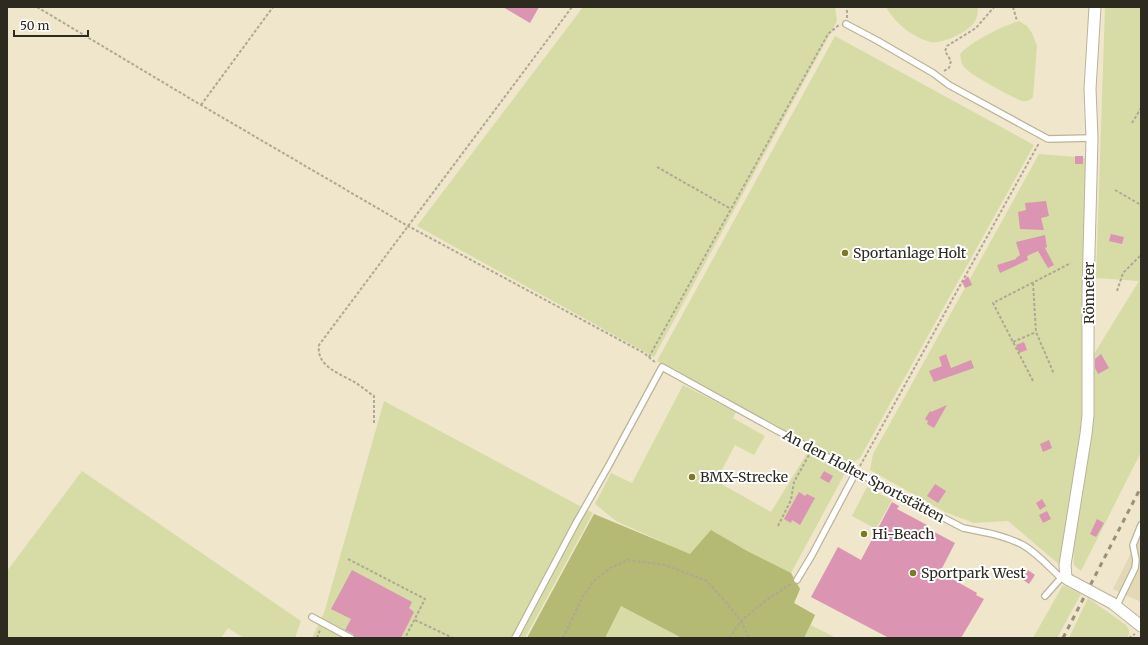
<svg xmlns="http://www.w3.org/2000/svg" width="1148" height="645" font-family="Merriweather,serif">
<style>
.built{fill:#e4d9b7}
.green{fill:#d7dca7}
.forest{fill:#b4b973}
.building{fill:#db94b2}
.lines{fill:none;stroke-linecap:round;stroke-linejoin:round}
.lane-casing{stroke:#bcb399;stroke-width:8}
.street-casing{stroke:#bcb399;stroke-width:13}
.path{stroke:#afa892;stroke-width:2;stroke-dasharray:3 2;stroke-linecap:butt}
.lane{stroke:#fff;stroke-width:5.5}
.street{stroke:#fff;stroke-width:11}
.rail{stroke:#96907d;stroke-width:3;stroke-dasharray:5 5;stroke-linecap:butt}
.street-bridge-casing{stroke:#bcb399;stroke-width:13;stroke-linecap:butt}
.street-bridge{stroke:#fff;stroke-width:11}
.poi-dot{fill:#7b7b23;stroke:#fff;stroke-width:1.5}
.labels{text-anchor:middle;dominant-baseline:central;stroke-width:4;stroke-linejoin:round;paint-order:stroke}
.poi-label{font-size:14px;fill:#2d2a20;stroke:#fff;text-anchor:start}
.street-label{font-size:14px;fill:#2d2a20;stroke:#fff}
</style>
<rect width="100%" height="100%" fill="#efe6cb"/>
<polygon class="built" points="1141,533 1141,602 1113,589"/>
<g class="green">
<polygon points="583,7 835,7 837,21 654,357 417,226"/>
<path d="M886,7H978C978,13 977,20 973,24C966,33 942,44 931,42C913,38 895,23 886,7Z"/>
<polygon points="1105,7 1141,7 1141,452 1081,571 1074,565 1073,545 1093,419 1094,354 1139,281 1096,278"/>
<path d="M1019,21L1027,26L1032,33L1037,46L1033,97C1031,100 1026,102 1022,101C1013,98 971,75 965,68C961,64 961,60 960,54C972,41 1003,26 1019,21Z"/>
<polygon points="835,36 1034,145 860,458 850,464 791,573 800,589 794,603 815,615 811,625 836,638 527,638 594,514 669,545 616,521 595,504 611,473 632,483 683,385 736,412 733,418 765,436 754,455 735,445 716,481 771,512 811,447 657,361"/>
<polygon points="1039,154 1089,158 1082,432 1061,566 1008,521 974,523 945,512 870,470 873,454"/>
<polygon points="384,401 593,513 525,638 312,638 324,613"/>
<polygon points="82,471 301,621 295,638 244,638 228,628 221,638 7,638 7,571"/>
<polygon points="867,487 892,500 876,529 852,516"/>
<polygon points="1063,585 1081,594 1057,638 1033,638"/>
<polygon points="1088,598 1126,625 1129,630 1129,635 1126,638 1069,638"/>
</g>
<polygon class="forest" points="594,514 690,554 711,530 747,551 791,573 800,589 794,603 815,615 804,638 682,638 621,606 605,638 527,638"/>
<g class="building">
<polygon points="503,7 539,7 530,23"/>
<rect x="1075" y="156" width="8" height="8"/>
<polygon points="1046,201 1049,216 1041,218 1044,230 1020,229 1018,212 1026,210 1025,203"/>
<polygon points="1111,234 1124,237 1122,244 1109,241"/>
<polygon points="1045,235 1047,247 1045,248 1054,265 1048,268 1038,251 1027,256 1028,260 1000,273 997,265 1016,259 1016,258 1020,255 1016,242"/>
<polygon points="968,276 972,285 965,288 962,282"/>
<polygon points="1024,342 1027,350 1019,353 1016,345"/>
<polygon points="946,354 951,368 971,360 974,368 934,382 929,371 942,366 939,357"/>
<polygon points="1101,354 1109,368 1098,374 1095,368 1095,359"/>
<polygon points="947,405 934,428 927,424 928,421 925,419 930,411 931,412"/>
<polygon points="1049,440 1052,448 1043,452 1040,444"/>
<polygon points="824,471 833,476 829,483 820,478"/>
<polygon points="935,484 946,491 938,503 927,496"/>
<polygon points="799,492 805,496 807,494 815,498 800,525 792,520 791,523 784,519"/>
<polygon points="1042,499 1046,506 1040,510 1036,503"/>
<polygon points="892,502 899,506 897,509 927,525 925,527 955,543 940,572 977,593 976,595 984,599 961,638 889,638 811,597 838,547 861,560"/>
<polygon points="1047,511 1051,519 1043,523 1039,515"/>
<polygon points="1097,519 1104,523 1096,537 1090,534"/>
<polygon points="352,570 412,602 409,608 414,612 401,638 355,638 353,634 345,630 351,619 331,609"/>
<polygon points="1028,570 1035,575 1029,584 1022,579"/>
</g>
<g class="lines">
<defs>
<g id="lane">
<polyline points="846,24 878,41 933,73 949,85 1048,139 1092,138"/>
<polyline points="797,580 812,555 856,472"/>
<polyline points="1045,596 1061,578"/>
<polyline points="1117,605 1135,568 1136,560 1133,545 1141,525"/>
<polyline points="312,617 351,638"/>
<path d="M515,638L576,523L609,465L662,367L776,430L963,528C984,532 1004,535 1023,545C1037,553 1049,567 1061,578H1066"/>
</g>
<g id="street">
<polyline points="1069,580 1066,578 1065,565 1086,434 1088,415 1088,291 1092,138 1090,89 1095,7"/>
<polyline points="1112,603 1141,626"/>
</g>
</defs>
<use href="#lane" class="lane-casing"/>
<use href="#street" class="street-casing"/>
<g class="path">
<polyline points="37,7 201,105 408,226 644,353 656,363"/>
<polyline points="1013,7 1017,21"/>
<polyline points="847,18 847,7"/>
<polyline points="944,71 949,68 951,61 945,51 947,46 976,28 994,7"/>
<polyline points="201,105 273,7"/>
<polyline points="1132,123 1141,108"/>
<polyline points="657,167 731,209"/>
<polyline points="1115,190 1141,205"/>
<polyline points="1033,283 1036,332 1054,374"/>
<polyline points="1117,291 1123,273 1141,255"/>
<polyline points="1013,342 1036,332"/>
<polyline points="649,357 828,34 839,25"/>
<polyline points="1033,381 993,303 1071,263"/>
<path d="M374,423V396C368,392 362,387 356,383C341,374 316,367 319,345L572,7"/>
<polyline points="860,466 1039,143"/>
<polyline points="778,526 791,500 794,482 809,455"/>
<polyline points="348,559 425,599 405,638"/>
<polyline points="415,620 453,638"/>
<polyline points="317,638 320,630"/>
<polyline points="563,638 583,596 594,581 610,568 628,560 665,565 707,581 725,601 741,621 749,638"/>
<polyline points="729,638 741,621 769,598 791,584"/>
<polyline points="1129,638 1135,634"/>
</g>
<use href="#lane" class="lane"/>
<use href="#street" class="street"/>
<polyline class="rail" points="1063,638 1141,487"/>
<defs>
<polyline id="street-bridge" points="1069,580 1112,603"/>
</defs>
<use href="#street-bridge" class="street-bridge-casing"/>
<use href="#street-bridge" class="street-bridge"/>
</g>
<g class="poi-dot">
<circle cx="845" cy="253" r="4"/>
<circle cx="692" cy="477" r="4"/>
<circle cx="864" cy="534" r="4"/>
<circle cx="913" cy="573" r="4"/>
</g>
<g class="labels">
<g class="poi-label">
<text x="853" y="253">Sportanlage Holt</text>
<text x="700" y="477">BMX-Strecke</text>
<text x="872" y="534">Hi-Beach</text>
<text x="921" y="573">Sportpark West</text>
</g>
<g class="street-label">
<text transform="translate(1089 293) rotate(-90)">Rönneter</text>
<text transform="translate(864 476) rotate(28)">An den Holter Sportstätten</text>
</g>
</g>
<rect width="1148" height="645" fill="none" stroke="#2d2a20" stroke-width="16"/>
<path d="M14 30v6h74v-6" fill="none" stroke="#2d2a20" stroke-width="2"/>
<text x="20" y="30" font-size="12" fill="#2d2a20" stroke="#ffffff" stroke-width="3" paint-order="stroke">50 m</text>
</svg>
